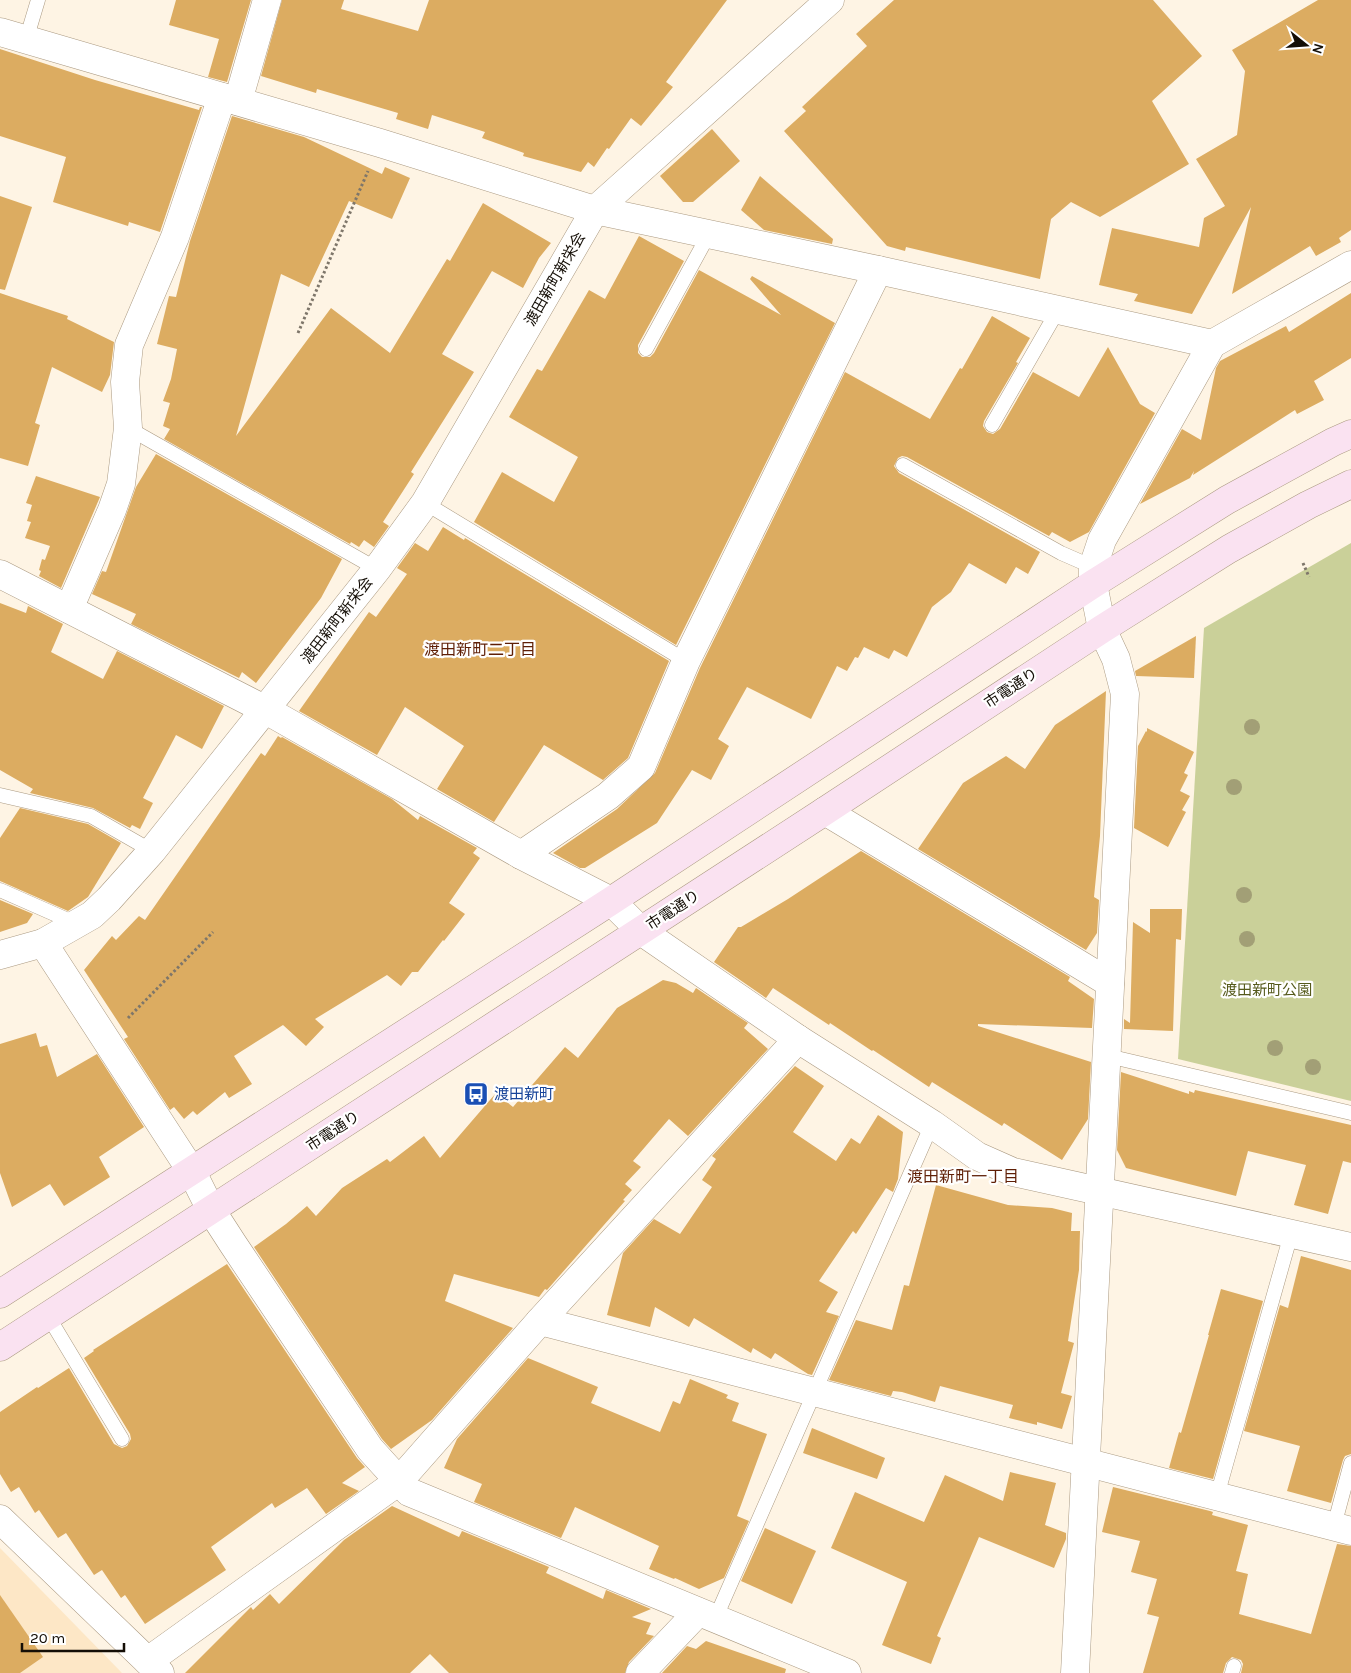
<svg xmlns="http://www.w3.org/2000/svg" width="1351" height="1673" font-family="Karla,'Noto Sans JP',sans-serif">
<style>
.built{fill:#fde7c6}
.green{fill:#cad099}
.building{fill:#dcac61}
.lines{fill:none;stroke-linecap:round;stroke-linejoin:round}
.lane-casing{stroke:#ab9a82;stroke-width:15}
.street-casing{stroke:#ab9a82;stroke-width:29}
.secondary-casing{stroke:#ab9a82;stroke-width:29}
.path{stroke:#7e766a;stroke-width:3;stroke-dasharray:2.5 2.5;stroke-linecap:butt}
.lane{stroke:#fff;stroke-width:14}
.street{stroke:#fff;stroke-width:28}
.secondary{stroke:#fae2f1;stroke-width:28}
.tree{fill:#a29f76}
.labels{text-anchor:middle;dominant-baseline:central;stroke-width:4.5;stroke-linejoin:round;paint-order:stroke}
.street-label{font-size:15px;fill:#140e06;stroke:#fff}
.park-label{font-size:15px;fill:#565a1c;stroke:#fff}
.transit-label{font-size:15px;fill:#164399;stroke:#fff;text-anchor:start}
.neighbourhood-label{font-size:16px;fill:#5f1f06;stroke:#fff}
</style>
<rect width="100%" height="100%" fill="#fef4e4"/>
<polygon class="built" points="0,1548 122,1673 0,1673"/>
<polygon class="green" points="1351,543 1351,1101 1178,1059 1204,628"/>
<g class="building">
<polygon points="176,0 251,0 227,82 208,77 219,39 169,25"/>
<polygon points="282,0 344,0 341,9 418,31 429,0 727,0 666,82 673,87 641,126 631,118 609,149 607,148 594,167 588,162 581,172 523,156 524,153 482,138 485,132 432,115 428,129 396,119 398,113 317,89 316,93 261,76"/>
<polygon points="894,0 1153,0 1202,56 1152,101 1189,164 1100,217 1071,202 1051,219 1040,279 906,247 905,251 887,246 784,131 806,111 802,107 867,46 856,34"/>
<polygon points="1318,0 1351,0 1351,230 1339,238 1341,242 1316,256 1310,246 1232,294 1251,207 1192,314 1134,301 1138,294 1099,285 1112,228 1199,247 1204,218 1225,206 1196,159 1237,135 1245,71 1232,50"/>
<polygon points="0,49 95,80 199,110 200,107 202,107 160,232 129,222 128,226 53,202 66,157 0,136"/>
<polygon points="232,116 304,137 382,174 385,167 410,178 392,219 349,201 309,287 281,274 236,436 331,308 390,353 447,259 450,261 483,203 551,243 539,258 523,288 492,271 442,354 474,372 411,472 414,474 383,522 389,526 374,547 364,540 359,547 351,542 350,544 164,439 170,429 163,426 170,403 163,401 171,379 177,349 157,344 169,296 176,297 190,241"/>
<polygon points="712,129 740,161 693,202 683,202 660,176"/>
<polygon points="760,176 833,239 832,244 764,230 741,210"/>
<polygon points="0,196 32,207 5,290 0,289"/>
<polygon points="639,236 684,261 638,345 638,353 642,357 650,357 654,353 699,270 781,315 750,279 752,276 835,323 676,645 474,522 502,472 554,502 578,457 509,417 537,369 542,371 589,290 605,299"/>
<polygon points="0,293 68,316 67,319 114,342 110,375 102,392 52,367 35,423 40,425 28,466 0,458"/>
<polygon points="1351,293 1351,358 1314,381 1324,400 1297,414 1295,410 1193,475 1194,471 1190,478 1140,504 1182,429 1201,440 1216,368 1220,361 1286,326 1289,332"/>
<polygon points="992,316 1030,338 1016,362 1018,363 984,421 983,426 987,432 993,434 1000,429 1033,372 1079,397 1108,347 1140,404 1155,413 1089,532 1070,542 1052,532 1049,536 907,457 902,456 898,458 894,466 899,473 1040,552 1028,574 1016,567 1006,584 969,563 951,592 932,607 907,657 894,650 889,659 864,647 858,658 855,657 847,671 837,666 811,719 747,687 718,739 729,746 711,780 692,770 657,823 585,868 580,868 553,853 617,809 655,773 700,668 845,372 930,419 960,368 962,369"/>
<polygon points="156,454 342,559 321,598 256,683 242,672 239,678 131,624 136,614 92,594 102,571 106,572 136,487"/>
<polygon points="36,476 100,497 61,588 39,576 41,571 39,570 42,559 45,560 50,546 25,538 31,522 27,521 32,505 26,503"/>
<polygon points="443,527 464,540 465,538 669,661 628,758 603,780 544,745 494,822 437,789 464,746 405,707 377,755 299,711 369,612 376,617 407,574 397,568 415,543 428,551"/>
<polygon points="0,603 26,613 28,606 63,624 51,652 103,679 117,651 224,706 202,749 176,735 143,798 153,803 140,829 132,825 130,828 93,808 30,793 33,789 0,770"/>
<polygon points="1196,636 1194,678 1136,676 1135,671"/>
<polygon points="1106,691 1100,836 1094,897 1099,900 1097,933 1086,950 918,849 963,783 1006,756 1025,769 1055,725"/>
<polygon points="1147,728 1194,752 1184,773 1188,775 1180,791 1190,796 1182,810 1186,812 1168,847 1134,828 1138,746 1146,731 1147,732"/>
<polygon points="278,736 281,738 282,737 392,799 418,820 420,816 477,848 473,853 480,858 449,903 465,914 444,941 443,940 418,972 412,972 401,986 387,975 315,1019 324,1027 306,1046 283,1025 234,1056 252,1084 229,1098 225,1092 197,1115 193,1111 184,1119 174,1107 170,1110 124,1039 128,1037 84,970 112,936 116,940 139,916 145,920 261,753 265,756"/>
<polygon points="20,808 88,824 121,843 88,897 68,911 0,881 0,838"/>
<polygon points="861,851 1070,977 1068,981 1094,999 1092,1028 978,1024 978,1026 1091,1062 1088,1119 1062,1160 1004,1123 1002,1126 932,1082 929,1087 873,1050 872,1051 830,1023 829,1025 773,988 766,998 714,962 738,927 741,927 788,899"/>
<polygon points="0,900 33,914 27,923 0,932"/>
<polygon points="1150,909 1182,909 1181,940 1176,939 1173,1031 1124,1029 1124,1019 1130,1023 1133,922 1150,933"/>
<polygon points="663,980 676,983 693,993 696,988 748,1023 744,1028 768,1049 688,1136 669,1119 633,1161 641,1167 625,1184 632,1190 623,1200 625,1201 547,1290 545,1289 539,1297 454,1274 445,1301 513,1328 432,1420 391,1449 382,1439 254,1247 286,1224 307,1206 316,1216 342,1188 387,1159 390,1162 424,1136 440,1158 496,1093 513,1107 565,1047 578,1058 617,1008"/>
<polygon points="36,1033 40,1047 47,1045 57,1077 97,1054 144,1127 99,1157 110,1177 64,1206 50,1184 12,1207 0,1173 0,1044"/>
<polygon points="795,1066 824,1086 793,1132 836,1161 851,1138 860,1144 878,1115 903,1132 898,1179 893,1192 886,1188 856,1234 853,1231 819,1281 838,1292 826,1312 839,1316 812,1375 808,1374 775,1353 771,1359 753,1348 751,1353 694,1318 689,1327 655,1307 650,1327 607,1315 623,1253 654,1219 680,1234 712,1187 702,1180 716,1159 712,1156"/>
<polygon points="1121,1072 1189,1094 1189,1091 1194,1093 1195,1090 1351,1125 1351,1163 1343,1161 1328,1214 1294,1205 1306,1165 1248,1151 1236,1196 1126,1168 1117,1150"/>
<polygon points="936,1185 1008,1205 1052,1208 1072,1213 1071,1231 1080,1231 1079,1270 1068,1341 1074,1343 1061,1393 1072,1396 1062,1429 1037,1422 1037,1425 1009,1418 1013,1405 940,1386 935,1402 902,1392 893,1391 891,1396 829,1380 856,1320 892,1330 904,1285 909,1286"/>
<polygon points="1301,1256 1351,1270 1351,1454 1345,1456 1343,1460 1331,1503 1287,1491 1300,1446 1244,1431 1280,1305 1288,1308"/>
<polygon points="227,1264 357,1458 365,1467 342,1483 359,1491 326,1514 307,1488 275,1508 272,1503 211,1547 226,1570 145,1624 125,1595 121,1598 102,1570 94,1575 66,1533 58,1538 39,1510 35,1513 19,1487 11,1492 0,1474 0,1412 37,1387 38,1388 69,1368 114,1444 122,1448 127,1446 131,1439 130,1434 84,1358 94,1351 93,1350"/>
<polygon points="1221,1289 1263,1301 1213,1479 1169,1468 1179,1432 1181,1433 1209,1335 1208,1335"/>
<polygon points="528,1358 598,1387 591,1403 660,1432 673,1401 680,1404 690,1379 728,1395 726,1398 739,1403 732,1421 767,1434 737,1516 749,1521 724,1578 699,1589 675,1578 674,1579 649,1569 659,1546 575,1507 561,1538 474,1502 482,1484 444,1468 457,1439"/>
<polygon points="812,1428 885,1458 877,1479 803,1453"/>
<polygon points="1010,1472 1056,1483 1045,1525 1066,1533 1066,1539 1054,1568 979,1537 937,1636 941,1638 931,1664 882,1645 907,1582 831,1548 855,1492 924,1522 945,1475 1003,1501"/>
<polygon points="1113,1487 1210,1511 1213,1512 1212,1515 1248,1525 1236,1571 1248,1574 1239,1614 1311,1634 1337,1544 1351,1546 1351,1673 1241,1673 1243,1664 1241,1660 1232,1657 1226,1663 1223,1673 1143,1673 1159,1617 1147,1614 1157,1579 1131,1572 1140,1541 1102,1532"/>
<polygon points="392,1506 459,1537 462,1531 549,1567 546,1573 603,1599 606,1590 651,1609 632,1617 651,1623 646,1634 654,1636 629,1662 625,1673 449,1673 430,1654 410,1673 185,1673 251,1607 253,1610 270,1594 279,1604 344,1540"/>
<polygon points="765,1528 816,1551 792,1604 741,1581"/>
<polygon points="0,1595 43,1657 20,1673 0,1673"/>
<polygon points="706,1641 786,1669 785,1673 662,1673 687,1646 696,1649"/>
</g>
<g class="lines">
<defs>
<g id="lane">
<polyline points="26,40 38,0"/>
<polyline points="646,349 709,234"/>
<polyline points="992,425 1058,310"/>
<polyline points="128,428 377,569"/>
<polyline points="903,465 1061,553 1093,567"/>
<polyline points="425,503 686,661"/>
<polyline points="0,795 91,816 152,851"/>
<polyline points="0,890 77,924"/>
<polyline points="1108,1056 1351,1113"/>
<polyline points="48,1316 122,1439"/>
<polyline points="1217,1496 1291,1234"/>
<polyline points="1334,1526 1351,1463"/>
<polyline points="716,1617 932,1124"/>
<polyline points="1232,1673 1234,1666"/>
</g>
<g id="street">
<polyline points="0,32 380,143 595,210 878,270 1212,344 1351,265"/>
<polyline points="238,101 267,0"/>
<polyline points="0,574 266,710 521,855 611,901 641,931 798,1039 932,1124 977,1156 1013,1172 1351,1247"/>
<polyline points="69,609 112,510 121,484 128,428 125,382 129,345 175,237 222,97"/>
<polyline points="825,811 1110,983"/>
<polyline points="521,855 608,796 641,767 686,661 878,270"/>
<polyline points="43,943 192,1172 211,1210 233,1244 370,1449 409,1492 847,1673"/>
<polyline points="0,955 43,943 92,915 109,899 152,851 377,569 425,503 595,210 830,0"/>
<polyline points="540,1321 1351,1531"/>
<polyline points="0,1519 160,1673"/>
<polyline points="148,1661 399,1481 540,1321 798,1039"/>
<polyline points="640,1673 698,1612"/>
<polyline points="1075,1673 1125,694 1116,659 1102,629 1093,584 1093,567 1102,540 1212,344"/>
</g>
<g id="secondary">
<polyline points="0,1294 611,901 1093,584 1227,500 1333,442 1351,434"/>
<polyline points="0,1347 825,811 1102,629 1229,549 1308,505 1351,484"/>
</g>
</defs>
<use href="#lane" class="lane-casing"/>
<use href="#street" class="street-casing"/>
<use href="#secondary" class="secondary-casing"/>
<g class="path">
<polyline points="298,333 368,171"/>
<polyline points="1303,563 1309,577"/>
<polyline points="128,1018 213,932"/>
</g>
<use href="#lane" class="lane"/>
<use href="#street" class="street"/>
<use href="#secondary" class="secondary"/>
</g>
<g class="tree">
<circle cx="1252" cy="727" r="8"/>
<circle cx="1234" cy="787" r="8"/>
<circle cx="1244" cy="895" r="8"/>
<circle cx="1247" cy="939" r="8"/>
<circle cx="1275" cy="1048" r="8"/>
<circle cx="1313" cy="1067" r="8"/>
</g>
<defs>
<symbol id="bus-square" viewBox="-11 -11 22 22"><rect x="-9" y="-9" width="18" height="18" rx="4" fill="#1a4fb4" stroke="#fff"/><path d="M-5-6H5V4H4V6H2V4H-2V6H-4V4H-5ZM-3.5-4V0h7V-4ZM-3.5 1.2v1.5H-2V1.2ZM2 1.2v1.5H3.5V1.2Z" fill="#fff"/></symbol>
</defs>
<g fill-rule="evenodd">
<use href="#bus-square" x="462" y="1080" width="28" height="28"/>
</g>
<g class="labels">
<g class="street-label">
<text transform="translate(555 279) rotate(-60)">渡田新町新栄会</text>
<text transform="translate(337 620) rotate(-52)">渡田新町新栄会</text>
<text transform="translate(1011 688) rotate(-33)">市電通り</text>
<text transform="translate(673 910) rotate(-33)">市電通り</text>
<text transform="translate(333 1131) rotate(-33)">市電通り</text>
</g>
<g class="park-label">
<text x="1267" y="990">渡田新町公園</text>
</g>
<g class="transit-label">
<text x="494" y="1094">渡田新町</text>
</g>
<g class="neighbourhood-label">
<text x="480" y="649">渡田新町二丁目</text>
<text x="963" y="1176">渡田新町一丁目</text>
</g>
</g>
<g transform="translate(1306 45) rotate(107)" stroke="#ffffff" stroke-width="4" paint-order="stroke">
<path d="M0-4L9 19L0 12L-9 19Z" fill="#140e06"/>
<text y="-8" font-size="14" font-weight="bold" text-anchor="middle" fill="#140e06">N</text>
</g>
<path d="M22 1643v8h102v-8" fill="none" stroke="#140e06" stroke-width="2.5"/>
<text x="30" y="1643" font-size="15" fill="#140e06" stroke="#ffffff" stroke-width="4" paint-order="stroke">20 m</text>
</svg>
